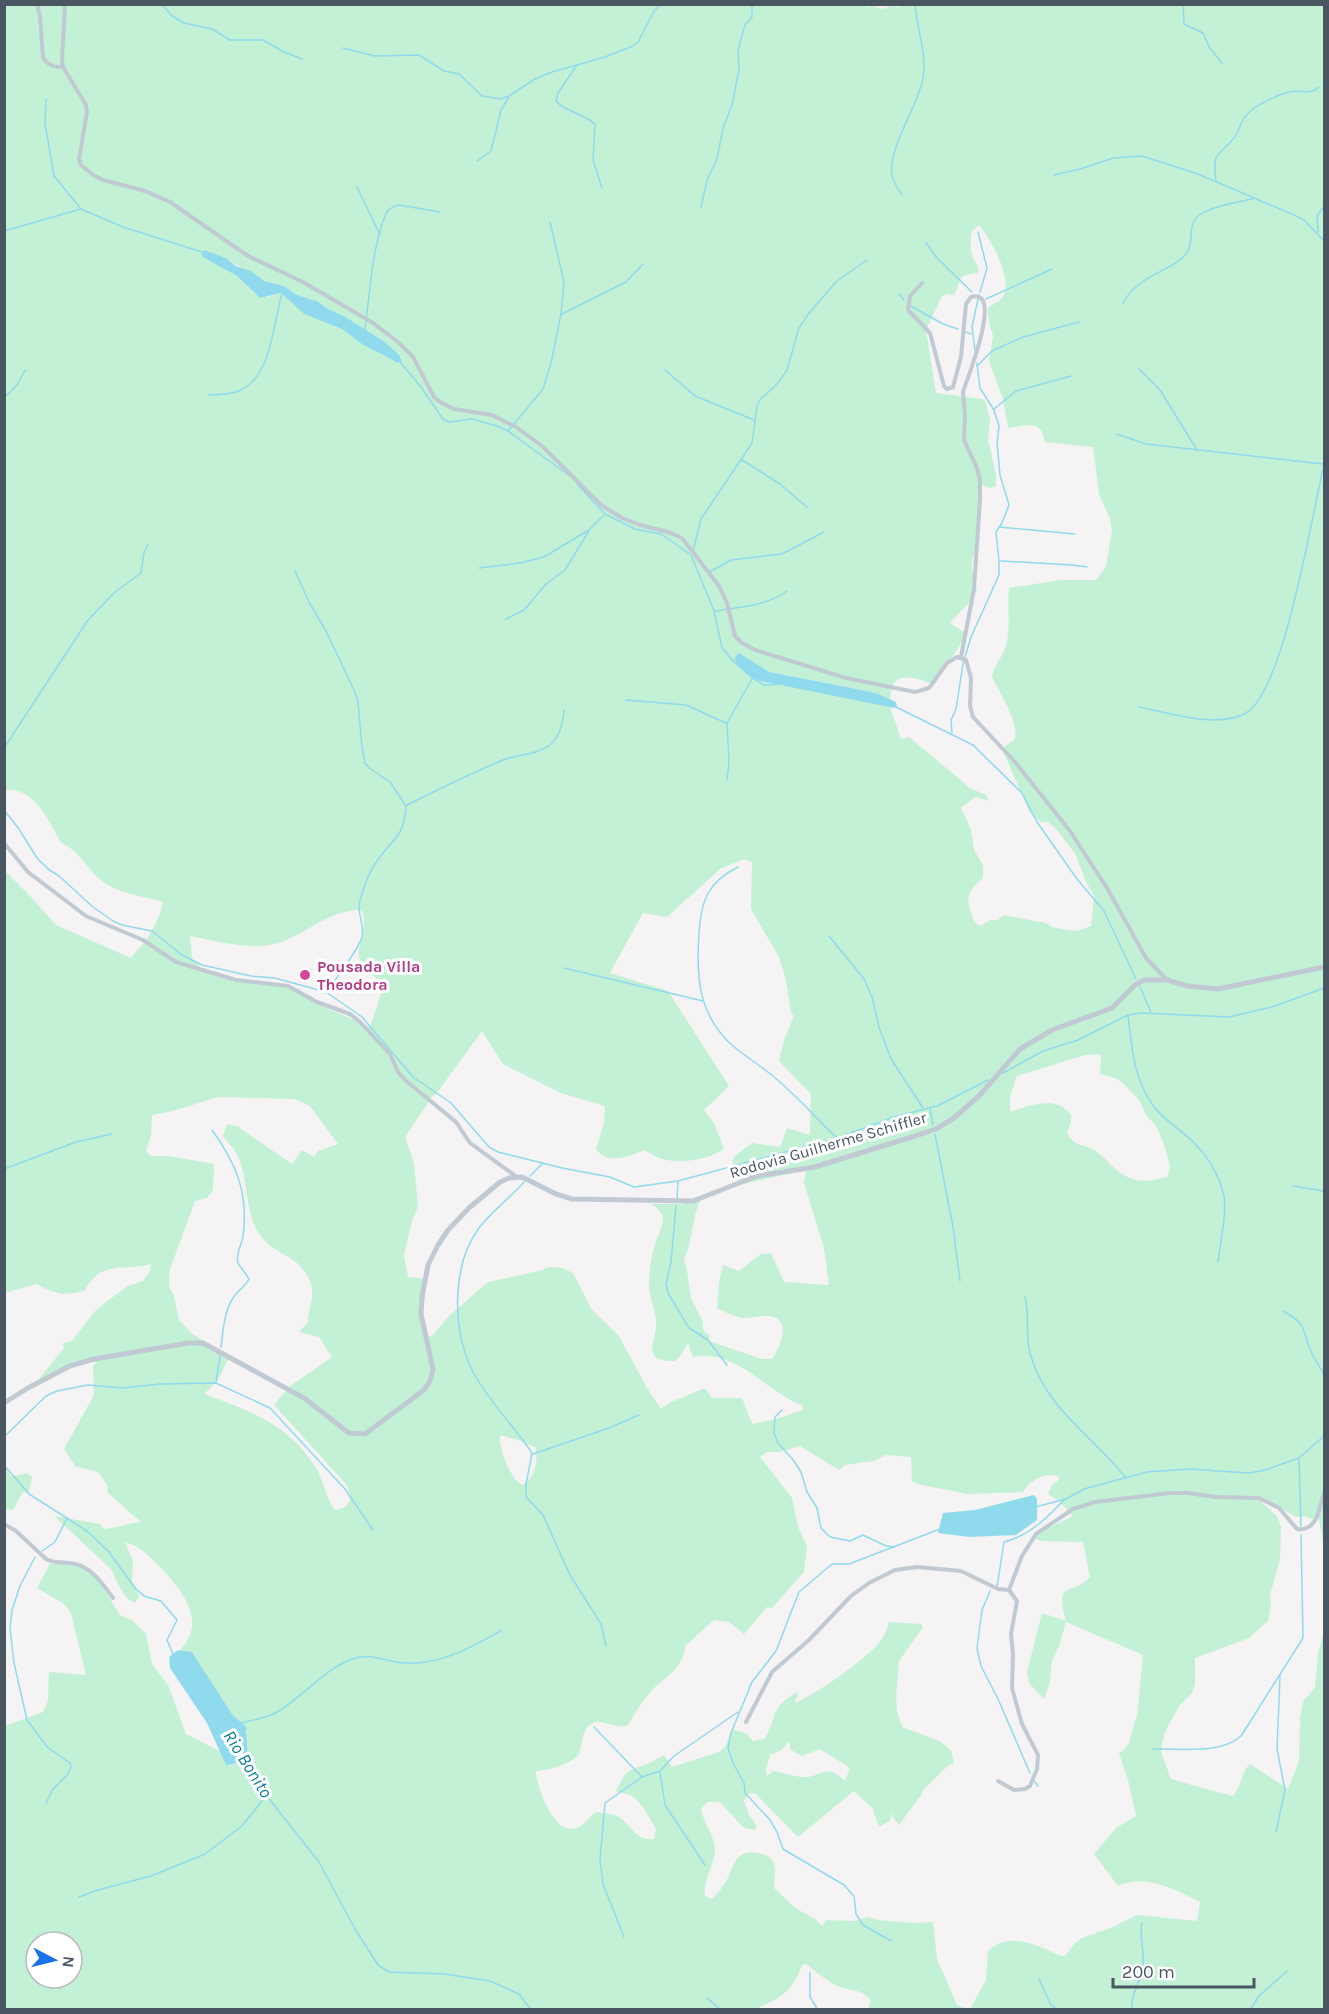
<svg xmlns="http://www.w3.org/2000/svg" width="1329" height="2014" font-family="Karla,sans-serif">
<style>
.green{fill:#c3f1d5;fill-rule:evenodd}
.water{fill:#90daee}
.lines{fill:none;stroke-linecap:round;stroke-linejoin:round}
.stream{stroke:#90daee;stroke-width:1.5}
.minor{stroke:#c1cad2;stroke-width:4}
.tertiary{stroke:#c1cad2;stroke-width:5}
.hotel-dot{fill:#d1479c;stroke:#fff;stroke-width:2}
.labels{text-anchor:middle;dominant-baseline:central;stroke-width:6;stroke-linejoin:round;paint-order:stroke}
.hotel-label{font-size:16px;font-weight:bold;fill:#b23c85;stroke:#fff;text-anchor:start}
.street-label{font-size:16px;fill:#4a5661;stroke:#fff}
.water-label{font-size:18px;font-style:italic;fill:#0c7c9b;stroke:#fff}
</style>
<rect width="100%" height="100%" fill="#f5f3f3"/>
<g class="green">
<path d="M862,4L868,7L872,6L883,9L890,6L899,7L902,4L1324,5V1547L1319,1519H1312L1305,1516L1296,1517L1265,1499L1257,1498L1277,1516L1281,1527L1280,1559L1270,1595L1271,1603L1268,1621L1249,1638L1195,1658V1684L1192,1693L1179,1706L1165,1732L1162,1744L1161,1752L1171,1779C1192,1785 1212,1791 1233,1796C1242,1787 1241,1772 1250,1764L1288,1789L1299,1761L1300,1717L1303,1702L1315,1687L1318,1654L1324,1630V2009H970L986,1980L988,1951C1004,1936 1024,1940 1043,1948C1051,1951 1057,1956 1065,1956L1074,1944L1082,1938L1113,1927L1137,1915L1197,1921L1200,1902C1176,1890 1145,1873 1118,1886L1094,1854L1116,1828L1136,1816L1128,1780L1119,1753C1134,1746 1130,1729 1137,1717L1143,1655L1066,1622L1059,1646L1052,1661L1050,1682L1044,1699L1029,1683L1027,1672L1042,1613L1066,1621C1054,1579 1071,1597 1090,1577L1083,1542L1041,1541L1032,1538L1044,1530L1073,1516L1060,1502L1048,1494L1052,1485L1060,1479L1058,1476C1044,1472 1031,1480 1023,1492L968,1494L917,1484L912,1481L911,1457L886,1455L873,1461L845,1465L839,1470L800,1446L779,1452H767L760,1457L792,1498L798,1527L807,1546L804,1572L772,1608L767,1607L744,1634L729,1622L714,1620L685,1646C685,1670 658,1680 646,1697C639,1706 634,1716 628,1725C612,1732 592,1708 583,1736C581,1742 581,1749 579,1755C566,1766 553,1769 536,1771C536,1786 553,1831 572,1829C581,1829 589,1818 595,1812C603,1813 612,1813 619,1817C631,1825 637,1842 654,1839L656,1829C650,1819 640,1799 630,1795C625,1793 620,1793 616,1791C626,1771 626,1771 647,1764C653,1762 658,1758 664,1755L672,1767L719,1752L725,1747L732,1729L747,1734L753,1741L764,1739C779,1716 768,1709 797,1692L798,1695L794,1703C813,1697 866,1659 879,1643C884,1637 887,1630 889,1622L921,1624L923,1627L899,1661L896,1698L897,1711L902,1727L939,1741L951,1750L954,1764H950L924,1789L921,1795L899,1825L890,1813L891,1820L879,1827L873,1809L854,1791L798,1837L755,1793H749L744,1801L749,1815L757,1826L755,1830L744,1828L720,1802H707L701,1809C703,1823 715,1836 715,1850C714,1866 703,1879 705,1896L712,1899C718,1893 723,1887 727,1880C735,1861 738,1846 765,1855C779,1860 774,1875 774,1888L795,1908L815,1919L822,1926L826,1920L855,1921L868,1917L878,1920L914,1923L933,1922L937,1959L957,2005L967,2009H868L871,2001C861,1987 847,1992 833,1984C824,1978 815,1971 806,1964L802,1965C792,1993 778,2000 752,2010L5,2009V1726L43,1712L48,1701L49,1672L86,1675L71,1613L64,1604L37,1588L50,1564L74,1562L85,1566L99,1581L120,1615L133,1621L146,1634L152,1664L168,1685L186,1734L221,1752L227,1764L244,1762L248,1758L246,1741L247,1728L232,1714L192,1652L180,1650C209,1621 180,1588 159,1566C148,1555 141,1547 125,1542L133,1561L132,1582L139,1596L135,1603C122,1598 117,1580 111,1569L54,1516L100,1524L104,1529C117,1528 128,1523 141,1522L108,1493L107,1485L98,1472L75,1466L64,1449L94,1395L93,1367L96,1362H83L43,1379H39L64,1348L63,1343L72,1341L94,1312L106,1302L128,1286L143,1281L150,1271L151,1264C125,1272 101,1259 85,1290C64,1297 56,1294 36,1284L5,1293V871L32,898L56,925L131,958C135,952 139,949 144,943C151,934 161,914 163,902C143,896 118,894 101,880C87,869 78,849 61,843C49,821 34,787 5,790L4,5ZM979,225C990,238 1014,280 1003,296C1000,302 993,304 988,308L989,322L993,336L989,361L1003,399L1008,428C1028,426 1040,418 1045,442L1093,447L1099,494L1110,519L1112,530L1106,567L1096,580H1061L1009,588C1007,607 1011,629 1006,646C1002,658 994,665 992,677C997,688 1024,730 1013,741C1010,743 1007,744 1005,746L1004,753L1030,813L1041,822H1048L1057,830L1076,855L1086,882L1094,896L1091,926L1077,931L1067,930L1052,927L1046,923L1003,915L998,920H990L981,926L975,923C966,900 964,894 983,878V865L974,850L971,830L961,808L975,797L989,801L986,795L970,788L909,737L901,739L890,707L749,676L736,665L758,666L769,672L862,690L890,699C891,694 891,685 896,681C904,673 925,681 934,685L967,634L950,623L972,599L977,590C973,575 968,562 977,549L982,485L991,488L996,486V475L988,439L990,419L985,401L982,399L936,393L926,330L942,296L947,294L954,295C963,279 955,275 978,273C979,265 976,264 973,258C970,250 970,239 972,231ZM201,252L224,257L264,281L284,286L297,295L317,301L328,309L344,316L385,342L402,359L383,356L342,329L304,314L281,293L267,297L256,295L237,276L202,256ZM744,859L752,862L751,909L779,957L786,980L791,1013L794,1016L784,1040L779,1061L811,1094L810,1135L787,1128L780,1147L752,1143L735,1156L732,1162L739,1185L806,1170L804,1183L824,1248L829,1285L784,1282L771,1253L761,1254L739,1271L723,1265L719,1283L717,1308C725,1312 735,1317 744,1318C754,1318 764,1314 774,1317C791,1323 779,1349 772,1359H762L709,1341V1335L703,1330V1322L691,1298L687,1271L684,1260L689,1246L695,1215L701,1198L684,1204H651C671,1216 661,1226 655,1244C651,1257 649,1272 649,1285C649,1299 657,1312 656,1326C655,1345 641,1361 674,1361L679,1358L688,1343L693,1357C739,1349 765,1392 802,1405L803,1410L776,1419L752,1424L742,1398H712L705,1388L669,1403L661,1409L647,1388L619,1336L592,1310L573,1273L563,1268L549,1267L539,1271L488,1282L448,1317L433,1335L427,1337L423,1313L427,1279L408,1277L404,1255L412,1221L418,1207L414,1163L405,1137L431,1098L439,1090L482,1031L503,1064L561,1093L605,1106L604,1123L596,1149C607,1165 629,1157 644,1150C650,1153 656,1157 662,1159C681,1164 708,1160 724,1149L714,1123L704,1110L729,1086L668,991L610,973L643,913L667,917L720,869ZM356,910L362,911C369,927 355,944 360,960C362,967 378,980 384,985L370,1027L317,1004L295,991L281,986L235,982L207,973L192,959L190,936C216,941 248,950 274,944C304,937 321,914 356,910ZM1098,1054L1101,1055L1100,1074L1116,1078L1124,1084L1139,1100L1147,1117L1155,1124L1163,1142L1168,1158L1170,1168L1167,1177C1144,1184 1128,1182 1111,1165C1106,1160 1100,1153 1094,1150C1081,1143 1075,1147 1067,1133L1071,1122V1115C1056,1094 1030,1106 1010,1112V1096L1017,1076L1085,1055ZM219,1097L295,1099L310,1106L338,1144L318,1151L314,1157L302,1150L292,1164L237,1126L227,1124L223,1136C227,1142 234,1148 237,1154C249,1178 244,1213 260,1235C277,1258 298,1253 310,1281C316,1295 308,1308 308,1322L299,1332L319,1337L332,1357L289,1387L274,1405L346,1484L351,1496C349,1506 345,1508 335,1510C325,1497 324,1480 315,1467C290,1425 248,1410 204,1394L218,1380L229,1357L191,1333L179,1320L174,1296L169,1287V1272L195,1201L207,1198L213,1190L214,1164L168,1156H150L146,1150L151,1135L152,1115C175,1112 196,1103 219,1097ZM500,1435L518,1440L536,1448C537,1462 537,1476 523,1485C511,1482 498,1447 500,1435ZM789,1741L791,1750L802,1756L820,1749L850,1768L845,1781C825,1761 821,1779 801,1777C792,1776 782,1772 773,1771L767,1776L766,1769L770,1755L782,1750ZM36,1942H72V1978H36Z"/>
<polygon points="5,1466 11,1477 27,1473 32,1477 29,1492 22,1493 13,1510 5,1509"/>
</g>
<g class="water">
<polygon points="204,250 226,258 236,266 251,271 264,281 284,286 297,295 317,301 328,309 344,316 385,342 399,355 402,361 398,363 362,344 342,329 304,314 281,293 260,298 237,276 203,257 201,254"/>
<polygon points="739,653 769,672 862,690 878,694 896,702 897,706 894,708 761,681 749,676 736,665 735,657"/>
<polygon points="1034,1495 1037,1499 1037,1520 1016,1535 969,1537 938,1533 943,1513 975,1510"/>
<polygon points="178,1650 192,1652 232,1714 247,1728 246,1731 248,1758 244,1762 226,1765 207,1723 170,1668 169,1657"/>
</g>
<g class="lines">
<g class="stream">
<polyline points="162,4 172,16 184,23 212,29 230,40 263,40 284,52 302,59"/>
<polyline points="1183,4 1184,24 1203,33 1209,47 1222,63"/>
<polyline points="343,48 375,56 419,55 444,71 459,74 482,96 501,99 509,96 535,79 552,72 605,57 633,46 638,42 654,11 661,4"/>
<path d="M577,65L558,93L556,101C563,111 585,114 595,124L593,160L602,188"/>
<polyline points="46,99 45,124 54,176 81,209 123,227 202,252"/>
<polyline points="477,161 491,151 501,110 509,97"/>
<polyline points="1054,175 1080,169 1113,158 1142,156 1198,174 1294,215 1304,220 1324,241"/>
<path d="M1216,181C1212,149 1218,158 1234,138C1239,132 1240,123 1245,117C1251,107 1277,95 1289,92C1300,89 1310,96 1319,87"/>
<polyline points="357,187 380,235"/>
<path d="M902,195C898,189 893,182 892,175C887,149 919,105 923,78C927,54 917,29 915,4"/>
<polyline points="701,208 707,180 717,159 723,128 732,105 739,70 738,50 745,25 752,17 752,4"/>
<polyline points="4,231 81,209"/>
<polyline points="978,232 987,268 980,292"/>
<polyline points="1318,232 1317,216 1324,206"/>
<polyline points="926,243 937,258 972,292"/>
<polyline points="899,294 904,300"/>
<polyline points="986,299 1052,269"/>
<path d="M1123,303C1140,272 1175,272 1188,251C1194,239 1187,226 1198,216C1208,207 1238,202 1252,199"/>
<polyline points="911,306 943,324 958,329"/>
<polyline points="562,314 626,282 643,264"/>
<path d="M365,330C369,299 373,239 387,212C390,208 394,206 399,205L440,212"/>
<polyline points="966,332 971,334"/>
<polyline points="975,350 972,327 978,299"/>
<polyline points="400,362 421,387 443,419 449,422 472,419 497,426 508,431 570,476"/>
<polyline points="977,366 992,351 1023,337 1079,322"/>
<polyline points="1138,368 1160,390 1197,450"/>
<polyline points="665,370 695,396 754,420"/>
<path d="M209,395C219,394 232,395 241,390C272,375 273,323 282,294"/>
<polyline points="4,398 17,385 25,370"/>
<polyline points="994,409 1016,391 1071,376"/>
<polyline points="508,431 543,389 551,363 561,314 564,282 550,222"/>
<polyline points="1117,434 1146,444 1323,464"/>
<polyline points="742,460 780,484 808,508"/>
<polyline points="577,484 605,514 635,529 661,534 691,555 714,611 722,648 735,663"/>
<polyline points="999,527 1075,534"/>
<polyline points="693,551 701,519 752,443 757,406 760,400 778,383 787,370 799,328 809,313 837,281 867,260"/>
<polyline points="1001,561 1072,565 1087,567"/>
<polyline points="479,568 520,563 544,557 589,530"/>
<path d="M295,571L309,602L326,631L354,690L358,701L362,748L365,763L369,768L390,782L406,806C405,841 386,842 372,869C367,877 359,900 359,909C360,919 364,926 362,937C358,951 335,979 327,992"/>
<polyline points="711,571 731,560 782,554 824,532"/>
<path d="M715,611C739,607 767,606 787,591"/>
<polyline points="506,619 524,610 547,583 565,570 590,529 604,515"/>
<polyline points="750,676 764,685 781,684"/>
<polyline points="626,700 686,705 726,723"/>
<polyline points="896,707 973,745 1022,793 1037,822 1077,879 1104,911 1136,979"/>
<path d="M1139,707C1170,713 1218,729 1246,713C1284,692 1313,510 1324,464"/>
<polyline points="952,733 951,720 956,709 963,664 971,637 999,575 999,561 996,532 1002,523 1009,505 1000,475 997,443 999,426 994,410 980,388 977,363"/>
<polyline points="4,748 88,620 115,592 141,573 144,553 148,544"/>
<polyline points="727,780 729,761 727,723 752,679"/>
<path d="M407,805C439,789 470,774 503,760C519,754 538,755 551,744C560,736 563,722 564,710"/>
<polyline points="4,810 19,829 37,858 48,869 59,876 93,907 113,921 122,925 152,931 182,955 202,965 251,976 275,978 326,992 362,1017 413,1077 451,1103 489,1147 498,1152 562,1168 610,1177 634,1187 678,1181 837,1138 894,1117 937,1106 988,1080"/>
<path d="M738,867C708,882 701,900 699,933C696,977 698,1015 733,1046C746,1057 761,1066 774,1077C796,1095 815,1117 836,1137"/>
<polyline points="829,936 864,979 872,997 879,1027 891,1059 923,1108"/>
<polyline points="564,968 703,1001"/>
<polyline points="1140,987 1151,1012"/>
<path d="M1128,1016C1132,1048 1133,1076 1152,1104C1161,1118 1177,1127 1189,1138C1206,1153 1220,1175 1224,1197C1227,1215 1220,1243 1218,1262"/>
<polyline points="1003,1073 1043,1051 1078,1040 1128,1015 1141,1013 1229,1017 1272,1007 1324,988"/>
<polyline points="930,1108 933,1125"/>
<path d="M212,1130C236,1163 249,1194 243,1236C242,1245 235,1254 238,1263C241,1269 246,1273 249,1279C245,1287 237,1291 233,1298C224,1312 223,1331 221,1347"/>
<polyline points="935,1134 953,1227 960,1281"/>
<polyline points="4,1169 76,1142 112,1134"/>
<polyline points="530,1176 543,1163"/>
<path d="M524,1182C510,1198 492,1211 479,1228C451,1266 452,1331 473,1372C488,1400 512,1424 530,1450L532,1454L526,1484V1497L543,1515L570,1575L601,1624L606,1646"/>
<polyline points="1293,1186 1324,1191"/>
<polyline points="677,1198 678,1182"/>
<polyline points="676,1206 671,1262 666,1284 668,1293 689,1328 708,1340 727,1365"/>
<path d="M1025,1297C1030,1316 1025,1335 1030,1353C1044,1407 1092,1435 1125,1477"/>
<path d="M1283,1311C1308,1325 1301,1327 1310,1349C1313,1358 1320,1366 1324,1375"/>
<polyline points="216,1382 220,1356"/>
<polyline points="782,1410 775,1417 774,1433 778,1443 794,1461 801,1472 807,1492 817,1508 821,1528 830,1537 850,1541 863,1535 886,1546 895,1547"/>
<polyline points="4,1437 46,1396 57,1391 88,1385 123,1388 160,1384 216,1383 270,1408 345,1489 373,1530"/>
<polyline points="533,1454 609,1428 639,1415"/>
<polyline points="1299,1459 1301,1526"/>
<polyline points="4,1465 29,1494 87,1531 108,1551 136,1589 144,1596 161,1601 177,1620 167,1640 173,1654"/>
<polyline points="1035,1507 1066,1499 1084,1489 1147,1472 1190,1469 1248,1473 1262,1471 1299,1458 1324,1436"/>
<polyline points="42,1551 55,1542 67,1518"/>
<polyline points="35,1557 20,1586 12,1610 10,1628 14,1663 27,1720 48,1748 70,1763 71,1767 68,1774 53,1789 46,1803"/>
<path d="M997,1587L1004,1542C1029,1536 1048,1517 1065,1499"/>
<polyline points="990,1591 982,1610 977,1648 981,1666 998,1699 1030,1773"/>
<path d="M241,1723C252,1720 267,1718 277,1712C303,1697 323,1670 352,1659C372,1652 388,1663 407,1663C441,1665 474,1646 502,1630"/>
<polyline points="594,1727 641,1776"/>
<path d="M1153,1749C1180,1748 1220,1755 1241,1736L1303,1638L1301,1535"/>
<polyline points="246,1762 262,1790 319,1862 355,1929 378,1965 389,1972 444,1974 490,1981 519,1994 531,2010"/>
<polyline points="660,1772 665,1805 705,1865"/>
<polyline points="1034,1781 1038,1786"/>
<polyline points="1276,1832 1285,1790 1277,1749 1280,1676"/>
<polyline points="79,1897 98,1890 151,1876 205,1854 242,1826 266,1796"/>
<polyline points="624,1937 603,1884 600,1859 605,1803 642,1777 660,1771 674,1756 738,1712"/>
<polyline points="891,1941 863,1925 856,1914 854,1896 844,1885 783,1849 777,1832 770,1820 745,1793 744,1783 733,1763 728,1748 731,1733 752,1682 776,1651 799,1592 832,1564 849,1564 940,1529"/>
<polyline points="810,1972 810,1997 818,2010"/>
<polyline points="1039,1979 1051,2005 1058,2010"/>
<polyline points="707,1998 721,2010"/>
<path d="M1132,2010C1130,1995 1141,1982 1143,1967C1145,1952 1139,1938 1142,1923"/>
<polyline points="1250,2010 1259,1996 1287,1971"/>
</g>
<g class="minor">
<path d="M37,4L40,16L43,58C49,66 54,67 63,67"/>
<polyline points="65,4 62,60 63,67 86,105 87,112 79,159 81,165 93,175 103,180 145,191 170,202 248,256 303,282 373,323 398,342 413,357 434,397 440,402 454,409 492,415 516,427 542,446 601,505 622,518 640,525 668,532 682,538 719,586 727,603 735,636 742,643 755,650 846,678 915,692 929,688 947,663 957,657 966,660 971,678 970,706 973,717 1015,762 1070,831 1107,888 1146,958 1167,980"/>
<path d="M922,283L910,296L908,310L930,333L944,386L947,389L953,387L961,357L966,304L971,297C1005,287 966,381 963,392L965,416L964,440L977,468L980,480V499L974,589L961,657"/>
<polyline points="4,843 28,872 86,916 143,940 176,962 236,980 288,986 317,1002 350,1014 360,1022 390,1054 398,1072 405,1080 456,1122 470,1143 517,1177"/>
<path d="M4,1524L16,1531L46,1559C54,1563 61,1562 69,1563C90,1564 102,1583 113,1598"/>
<path d="M1009,1590L1022,1556L1036,1534L1073,1509L1095,1502L1170,1493H1188L1216,1497L1259,1498L1279,1508L1297,1529C1318,1532 1319,1507 1324,1493"/>
<polyline points="746,1722 772,1672 809,1640 851,1596 869,1583 895,1570 917,1567 961,1571 998,1589 1009,1590 1017,1601 1011,1634 1013,1654 1012,1688 1022,1724 1038,1755 1037,1769 1030,1786 1025,1789 1014,1790 998,1781"/>
</g>
<polyline class="tertiary" points="4,1403 28,1388 70,1366 94,1359 188,1343 203,1343 304,1398 349,1433 365,1434 424,1390 430,1381 433,1369 421,1314 422,1297 428,1265 438,1245 448,1230 469,1208 500,1182 509,1178 522,1177 556,1194 572,1199 693,1201 757,1176 815,1167 915,1136 936,1129 954,1118 979,1096 1020,1049 1052,1030 1112,1008 1135,985 1144,980 1167,980 1188,986 1218,989 1324,967"/>
</g>
<circle class="hotel-dot" cx="305" cy="975" r="6"/>
<g class="labels">
<g class="hotel-label">
<text x="317" y="966">Pousada Villa<tspan x="317" dy="18">Theodora</tspan></text>
</g>
<g class="street-label">
<text transform="translate(828 1145) rotate(-16)">Rodovia Guilherme Schiffler</text>
</g>
<g class="water-label">
<text transform="translate(248 1764) rotate(58)">Rio Bonito</text>
</g>
</g>
<rect width="1329" height="2014" fill="none" stroke="#4a5661" stroke-width="12"/>
<g transform="translate(54 1960) rotate(97)"><circle r="28" fill="#ffffff" stroke="#b7bbc0" stroke-width="1.5"/>
<path d="M0-4.5L10 22L0 15L-10 22Z" fill="#1a73e8"/>
<text y="-9" font-size="16" font-weight="bold" text-anchor="middle" fill="#4a5661">N</text>
</g>
<path d="M1113 1978v9h141v-9" fill="none" stroke="#4a5661" stroke-width="3"/>
<text x="1122" y="1978" font-size="18" fill="#4a5661" stroke="#ffffff" stroke-width="4.5" paint-order="stroke">200 m</text>
</svg>
